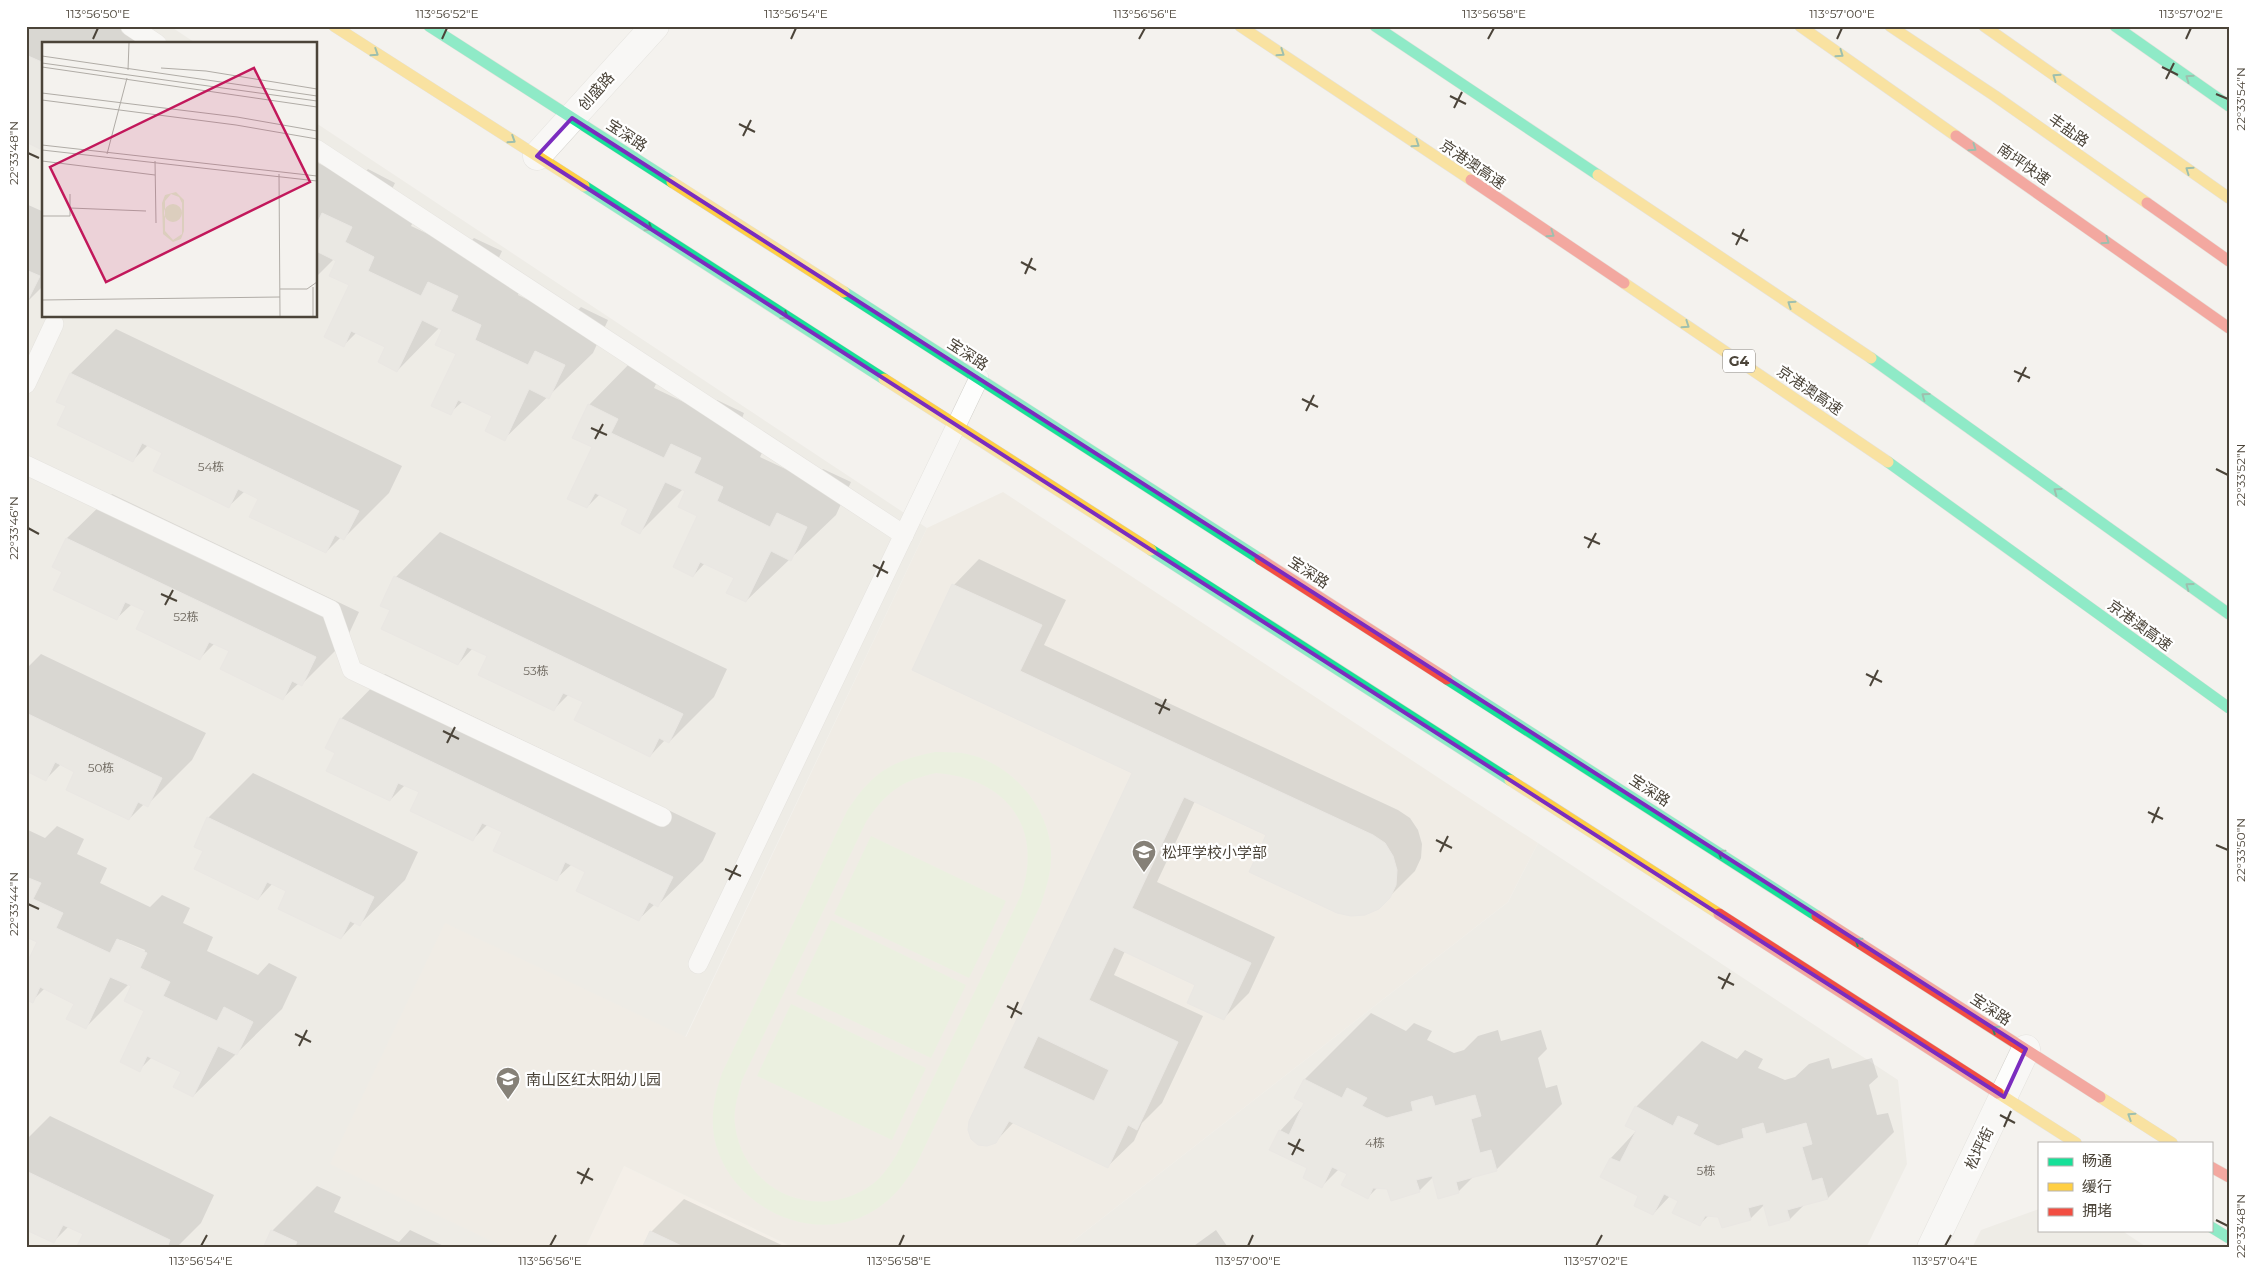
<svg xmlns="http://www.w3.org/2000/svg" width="2255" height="1274" font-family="Montserrat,'Noto Sans SC',sans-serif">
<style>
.residential{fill:#e7e4dc}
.commercial{fill:#f3ebdf}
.education{fill:#eae5da}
.green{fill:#e1eecf;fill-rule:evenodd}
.shadow{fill:#0003;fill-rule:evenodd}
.building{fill:#dedbd6;stroke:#dcd9d4;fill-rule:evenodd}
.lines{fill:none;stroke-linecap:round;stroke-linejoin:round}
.lane-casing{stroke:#d2d0cb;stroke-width:20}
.street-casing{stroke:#d2d0cb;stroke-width:29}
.fast-casing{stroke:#d3cfc5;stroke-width:12}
.slow-casing{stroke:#d3cfc5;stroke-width:12}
.jam-casing{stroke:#d3cfc5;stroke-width:12}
.lane{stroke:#fdfdfc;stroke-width:19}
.street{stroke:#fdfdfc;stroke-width:28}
.fast{stroke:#16e098;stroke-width:11}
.slow{stroke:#ffcf43;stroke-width:11}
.jam{stroke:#f24e42;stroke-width:11}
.oneway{stroke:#36825f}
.marked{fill:none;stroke:#7b2cbf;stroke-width:4;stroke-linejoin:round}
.ticks{fill:none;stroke:#4b4439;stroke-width:2}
.labels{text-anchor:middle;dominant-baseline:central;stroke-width:4.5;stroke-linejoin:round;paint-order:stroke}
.number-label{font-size:12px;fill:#706a61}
.shield{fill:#fff;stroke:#817c74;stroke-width:1}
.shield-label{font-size:14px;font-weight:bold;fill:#4b4439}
.street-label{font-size:15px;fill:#4b4439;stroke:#fff}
.poi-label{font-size:15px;fill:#4b4439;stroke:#fff;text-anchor:start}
.inset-road{fill:none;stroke:#b0aca6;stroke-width:1}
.view{fill:#c2185b;fill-opacity:0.15;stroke:#c2185b;stroke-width:2.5}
.inset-edge{fill:none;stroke:#4b4439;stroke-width:2.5}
.neatline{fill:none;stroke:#4b4439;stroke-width:2}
.ticks-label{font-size:12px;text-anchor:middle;fill:#4b4439}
</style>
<rect width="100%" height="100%" fill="#f4f2ee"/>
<g class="residential">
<polygon points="26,26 170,26 197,44 44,44 44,316 316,316 316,123 927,528 585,1248 26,1248"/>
<polygon points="1538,843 1898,1080 1907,1164 1866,1248 1064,1248 1508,902"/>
<polygon points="2039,1209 2039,1230 2121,1230 2148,1248 1972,1248 1981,1230"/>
</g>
<polygon class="commercial" points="624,1166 794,1248 585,1248"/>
<polygon class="education" points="1003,492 1538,843 1508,902 1064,1248 794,1248 624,1166 585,1248 506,1248 330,1164 445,923 686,1037 927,528"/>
<g class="green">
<path d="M935,752C944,752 953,752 962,753C1008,760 1048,804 1051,851C1052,870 1047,886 1041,904L916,1165C906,1181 897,1194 882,1205C826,1248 743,1216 719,1154C708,1127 713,1099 722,1073L847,811C872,773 890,761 935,752ZM936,773C1006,778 1044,827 1021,895L897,1154C889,1167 880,1180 867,1188C812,1222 743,1189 735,1125C733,1110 738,1095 742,1080L866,822C886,792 901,781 936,773Z"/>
<polygon points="871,836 1006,901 969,978 834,914"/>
<polygon points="831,920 966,985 931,1058 796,994"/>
<polygon points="791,1004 926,1068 892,1140 757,1076"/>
</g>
<g class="shadow">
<polygon points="26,26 141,26 145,28 138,43 140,44 44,44 44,144 40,147 26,140 26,130 30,123 26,121"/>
<polygon points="316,162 356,181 368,169 395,183 388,197 418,212 411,226 462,250 474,238 502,251 495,266 525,280 518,295 569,319 581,307 608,320 593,353 504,439 494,415 463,401 450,413 457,354 444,329 440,327 397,371 387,347 357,332 344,345 350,285 338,260 334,259 316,277"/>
<polygon points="26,204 44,212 44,285 26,303"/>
<polygon points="116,329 402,466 389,493 344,538 341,537 326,552 260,498 245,491 229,506 164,452 148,445 133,460 67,406 57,401 71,373"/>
<polygon points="633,360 661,374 654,388 705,412 717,400 744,413 738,429 767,442 760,457 811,481 823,469 851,482 836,515 746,601 736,577 705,563 693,576 699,516 687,491 683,489 640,532 630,508 600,494 587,507 593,447 589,405"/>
<polygon points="112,494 359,612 346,640 302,684 299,683 283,698 230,650 215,643 200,658 147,611 132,604 116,619 64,571 54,566 67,538"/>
<polygon points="440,532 727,669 714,697 669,742 665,740 650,756 585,701 569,694 554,709 488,656 473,648 458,664 392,609 396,577"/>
<polygon points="979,559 1066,600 1044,645 1398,810 1410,818 1418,830 1422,844 1421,858 1415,871 1378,908 1268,834 1195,801 1157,882 1275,937 1249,993 1224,1018 1197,985 1125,951 1114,975 1203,1016 1162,1103 1142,1123 1134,1141 1108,1166 1014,1122 995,1142 1133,772 914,670 954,585"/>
<polygon points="41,654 206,733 192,760 147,805 144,804 129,819 76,771 61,764 46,779 26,770 26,669"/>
<polygon points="385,674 716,833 703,861 658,905 655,904 639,919 587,871 572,864 556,879 504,831 488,824 473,839 420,791 405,785 390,800 337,752 341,719"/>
<polygon points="253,773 418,852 405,880 360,924 356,922 341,938 288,890 273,883 258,899 205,851 195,846 208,818"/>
<path d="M57,826L84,839L77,854L107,868L100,883L150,907L162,895L190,908L183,923L213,937L207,951L258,975L269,963L297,977L282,1009L193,1096L182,1072L152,1057L139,1070L146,1010L133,986L129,984L86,1027L75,1003L45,988L32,1001L39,941L26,935V829L45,838ZM121,940L145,950L144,953L119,941Z"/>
<polygon points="1371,1013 1406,1031 1414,1023 1432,1031 1427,1040 1454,1053 1464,1050 1478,1036 1498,1030 1501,1041 1541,1030 1547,1049 1538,1058 1546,1088 1557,1085 1562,1104 1496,1170 1474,1176 1458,1192 1433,1177 1419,1191 1378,1187 1368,1197 1348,1173 1339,1169 1322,1186 1280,1131 1306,1103 1296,1098 1305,1079"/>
<polygon points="1702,1041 1737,1059 1745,1050 1763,1059 1758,1068 1785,1080 1795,1077 1809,1064 1829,1058 1832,1069 1872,1058 1878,1077 1869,1085 1877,1115 1888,1113 1894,1132 1828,1198 1805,1204 1790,1219 1764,1205 1750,1219 1709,1215 1699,1225 1679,1201 1670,1196 1653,1214 1640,1195 1602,1177 1611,1158 1637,1130 1636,1107"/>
<polygon points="50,1116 214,1195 201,1223 176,1248 78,1248 85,1233 69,1226 54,1241 26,1228 26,1140"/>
<polygon points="317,1186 341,1197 334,1212 399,1242 410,1230 448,1248 264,1248 272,1231"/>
<polygon points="684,1199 788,1248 644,1248 651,1232"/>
<polygon points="1216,1230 1227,1246 1225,1248 1191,1248"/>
</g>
<g class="building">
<polygon points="26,55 44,63 44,142 40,149 26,142 28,124 26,123"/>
<polygon points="322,213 352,227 345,242 374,257 368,271 421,296 428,282 458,296 451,311 481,325 475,340 528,365 535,351 565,365 549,399 529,389 505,441 485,431 492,416 458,400 451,415 431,406 456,354 435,345 442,330 422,320 397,372 378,362 385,347 351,331 344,347 324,337 349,285 329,276 336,261 316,251 316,226"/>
<polygon points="26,270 40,276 26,304"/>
<polygon points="70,373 359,511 344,540 335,535 326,553 249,517 258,499 238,489 229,508 153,471 162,453 142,443 133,462 57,425 66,406 56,402"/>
<polygon points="588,404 618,419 611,433 664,458 671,444 701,458 694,473 723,487 717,501 770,527 777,513 807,527 791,561 771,551 746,602 726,593 734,578 700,562 693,577 673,567 697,516 678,507 685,491 665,482 640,534 621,524 628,509 595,493 587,508 567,499 592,447 572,438"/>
<polygon points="66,538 316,657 302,686 292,681 283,700 220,669 229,651 209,642 200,660 136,629 145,611 125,602 117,620 53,590 62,572 52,567"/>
<polygon points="394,576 683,714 669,743 659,738 650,757 574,720 583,702 563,693 554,711 478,675 487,656 467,647 458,665 381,629 390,610 380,606"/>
<path d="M952,584L1042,625L1020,671L1373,835L1385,843L1393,856L1397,870L1396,885L1390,898L1379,909L1365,915L1351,916L1337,913L1249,872L1266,835L1184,797L1132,908L1251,963L1224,1020L1187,1003L1195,985L1114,947L1089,1000L1178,1042L1137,1130L1128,1125L1108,1168L1009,1121L996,1143L987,1146L978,1145L971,1139L968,1130L969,1121L1132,773L912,670ZM1038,1036L1109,1070L1094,1101L1023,1068Z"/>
<polygon points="26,713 162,778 148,807 138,802 129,820 66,790 74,772 55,762 46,781 26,771"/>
<polygon points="340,718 673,877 658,907 649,902 639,921 576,891 585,872 565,862 557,881 493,851 502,832 482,823 473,841 410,811 419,792 398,783 390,801 326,771 335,753 325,748"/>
<polygon points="207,817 374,897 360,926 350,921 341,939 278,909 286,891 267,882 258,900 194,869 203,851 194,847"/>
<polygon points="26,877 41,883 33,899 63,913 56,928 110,953 117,939 147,953 140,968 170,982 163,996 217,1021 224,1007 253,1022 237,1055 218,1046 193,1097 173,1087 181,1072 147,1056 140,1072 120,1062 144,1011 124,1001 131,986 110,977 86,1029 66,1019 74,1004 40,987 33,1003 26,1000 26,965 37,942 26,937"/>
<polygon points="1304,1079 1342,1098 1347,1088 1367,1098 1362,1106 1387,1118 1413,1111 1411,1102 1432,1096 1435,1106 1475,1095 1481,1116 1471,1119 1480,1153 1491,1150 1497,1171 1456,1182 1459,1193 1438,1199 1432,1176 1416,1180 1420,1192 1391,1201 1387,1189 1373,1188 1368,1199 1341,1185 1347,1174 1332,1167 1322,1188 1303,1178 1307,1168 1269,1150 1279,1130 1289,1135 1304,1103 1294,1098"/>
<polygon points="1635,1106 1673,1126 1678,1116 1698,1125 1693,1134 1718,1146 1744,1138 1742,1129 1763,1123 1766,1134 1806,1123 1812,1144 1802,1147 1812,1181 1822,1178 1828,1199 1787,1210 1790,1220 1769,1226 1763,1204 1748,1208 1751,1220 1722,1228 1718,1217 1705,1216 1700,1226 1672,1213 1678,1201 1664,1194 1653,1215 1634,1206 1638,1196 1600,1177 1610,1158 1620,1162 1636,1131 1625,1126"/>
<polygon points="26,1171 170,1240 167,1248 76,1248 83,1234 63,1225 54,1243 26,1230"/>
<polygon points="271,1230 297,1242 294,1248 263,1248"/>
<polygon points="650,1231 686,1248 642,1248"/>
</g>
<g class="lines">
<defs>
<g id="lane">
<polyline points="130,26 157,44"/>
<polyline points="316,149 904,535"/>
<polyline points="26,384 54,324"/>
<polyline points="26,465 331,610 352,670 662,817"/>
<polyline points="698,964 979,378"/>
</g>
<g id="street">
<polyline points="537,156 655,26"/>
<polyline points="1931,1248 2026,1049"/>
</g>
<g id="fast">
<polyline points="429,26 672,182"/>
<polyline points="1375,26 1598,175"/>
<polyline points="2115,26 2229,106"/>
<polyline points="584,186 884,379"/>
<polyline points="844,292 1260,559"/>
<polyline points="1871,358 2229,614"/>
<polyline points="1888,462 2229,708"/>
<polyline points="1151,550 1510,780"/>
<polyline points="1447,679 1817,916"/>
<polyline points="2211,1227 2229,1238"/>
</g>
<g id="slow">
<polyline points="334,26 584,186"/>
<polyline points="1240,26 1471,180"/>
<polyline points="1800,26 1956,136"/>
<polyline points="1890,26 1995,96 2147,203"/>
<polyline points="1984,26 2229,198"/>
<polyline points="1598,175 1871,358"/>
<polyline points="672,182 844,292"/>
<polyline points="1624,283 1888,462"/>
<polyline points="884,379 1151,550"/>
<polyline points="1510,780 1719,914"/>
<polyline points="1998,1093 2076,1143"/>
<polyline points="2100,1097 2172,1143"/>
</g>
<g id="jam">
<polyline points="1956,136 2229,328"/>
<polyline points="1471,180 1624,283"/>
<polyline points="2147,203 2229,261"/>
<polyline points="1260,559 1447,679"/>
<polyline points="1719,914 1998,1093"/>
<polyline points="1817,916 2100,1097"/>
<polyline points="2211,1167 2229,1177"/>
</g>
</defs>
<use href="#lane" class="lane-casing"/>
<use href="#street" class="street-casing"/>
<use href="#fast" class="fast-casing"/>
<use href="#slow" class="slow-casing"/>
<use href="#jam" class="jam-casing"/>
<use href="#lane" class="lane"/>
<use href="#street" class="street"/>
<use href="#fast" class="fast"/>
<use href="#slow" class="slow"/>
<use href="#jam" class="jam"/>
</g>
<defs><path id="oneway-chevron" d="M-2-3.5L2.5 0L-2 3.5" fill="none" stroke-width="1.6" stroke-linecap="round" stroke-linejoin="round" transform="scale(1.25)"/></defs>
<g class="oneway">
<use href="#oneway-chevron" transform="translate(375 53) rotate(33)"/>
<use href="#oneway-chevron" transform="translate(1281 53) rotate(34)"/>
<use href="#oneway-chevron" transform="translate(1840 54) rotate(35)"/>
<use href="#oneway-chevron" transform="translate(2056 77) rotate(-145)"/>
<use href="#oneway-chevron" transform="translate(2189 78) rotate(-145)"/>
<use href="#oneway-chevron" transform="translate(512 140) rotate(33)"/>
<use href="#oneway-chevron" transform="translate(1416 144) rotate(34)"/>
<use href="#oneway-chevron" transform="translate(1973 148) rotate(35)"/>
<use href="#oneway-chevron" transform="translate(2189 170) rotate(-145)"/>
<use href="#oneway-chevron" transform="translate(649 228) rotate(33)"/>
<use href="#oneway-chevron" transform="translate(1551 234) rotate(34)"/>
<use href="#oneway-chevron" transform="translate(2106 241) rotate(35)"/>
<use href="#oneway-chevron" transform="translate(1791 304) rotate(-146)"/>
<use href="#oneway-chevron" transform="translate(785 316) rotate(33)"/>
<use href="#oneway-chevron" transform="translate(1686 325) rotate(34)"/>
<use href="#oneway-chevron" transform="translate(1925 396) rotate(-144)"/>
<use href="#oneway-chevron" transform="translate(2057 491) rotate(-144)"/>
<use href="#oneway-chevron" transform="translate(2189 586) rotate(-144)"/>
<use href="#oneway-chevron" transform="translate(1721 853) rotate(-147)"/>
<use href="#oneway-chevron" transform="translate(1858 941) rotate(-147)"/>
<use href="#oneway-chevron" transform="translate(1995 1029) rotate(-147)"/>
<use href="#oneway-chevron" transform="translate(2131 1116) rotate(-147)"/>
</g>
<path d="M0 0H2255V1274H0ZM572,118L2026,1049L2004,1097L537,156Z" fill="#f4f2ee" fill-opacity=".55" fill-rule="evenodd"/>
<path class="marked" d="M572,118L2026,1049L2004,1097L537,156Z"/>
<path class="ticks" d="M93,39L98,28M442,39L447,28M791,39L796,28M1139,39L1145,28M1488,39L1494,28M1837,39L1842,28M2186,39L2191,28M2162,67L2178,75M2166,79L2174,63M2216,94L2228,99M1450,96L1466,104M1454,108L1462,92M739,124L755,132M743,136L751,120M28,153L39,158M1732,233L1748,241M1736,245L1744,229M1021,262L1036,270M1025,274L1032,258M2014,371L2030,378M2018,382L2026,367M1302,399L1318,407M1306,411L1314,395M591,428L607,435M595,439L603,424M2216,469L2228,475M28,528L39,534M1584,537L1600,544M1588,548L1596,533M873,565L888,573M877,577L884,561M161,594L177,601M165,605L173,590M1866,674L1882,682M1870,686L1878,670M1155,703L1170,710M1159,714L1166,699M443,731L459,739M447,743L455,727M2148,812L2163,819M2152,823L2159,807M1436,840L1452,848M2216,845L2228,850M1440,852L1448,836M725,869L741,876M729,880L737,865M28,904L39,909M1718,977L1734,985M1722,989L1730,973M1007,1006L1022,1014M1011,1018L1018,1002M295,1034L311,1042M299,1046L307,1030M2000,1115L2015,1123M2004,1127L2011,1111M1288,1143L1304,1151M1292,1155L1300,1139M577,1172L593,1180M581,1184L589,1168M2216,1220L2228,1226M201,1246L207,1235M550,1246L556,1235M899,1246L904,1235M1248,1246L1253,1235M1596,1246L1602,1235M1945,1246L1951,1235"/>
<defs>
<symbol id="school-pin" viewBox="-11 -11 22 30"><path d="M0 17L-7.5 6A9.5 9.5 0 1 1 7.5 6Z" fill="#868178" stroke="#fff"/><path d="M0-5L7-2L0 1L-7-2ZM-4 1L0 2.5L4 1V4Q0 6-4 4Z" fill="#fff"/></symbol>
</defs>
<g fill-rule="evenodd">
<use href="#school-pin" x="1130" y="838" width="28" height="38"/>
<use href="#school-pin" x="494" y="1065" width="28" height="38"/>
</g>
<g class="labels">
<g class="number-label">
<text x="211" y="466">54栋</text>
<text x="186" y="616">52栋</text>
<text x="536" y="670">53栋</text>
<text x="101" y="767">50栋</text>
<text x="1375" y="1142">4栋</text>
<text x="1706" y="1170">5栋</text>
</g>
<rect class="shield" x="1723" y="349.5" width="32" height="23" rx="4"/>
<g class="shield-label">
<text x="1739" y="361">G4</text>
</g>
<g class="street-label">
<text transform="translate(596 91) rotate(-48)">创盛路</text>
<text transform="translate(2069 130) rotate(35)">丰盐路</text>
<text transform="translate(627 135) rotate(33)">宝深路</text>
<text transform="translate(1473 164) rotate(34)">京港澳高速</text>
<text transform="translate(2024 164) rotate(35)">南坪快速</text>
<text transform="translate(968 354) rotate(33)">宝深路</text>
<text transform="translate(1810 390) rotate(34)">京港澳高速</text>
<text transform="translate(1309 572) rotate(33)">宝深路</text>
<text transform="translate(2140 625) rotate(36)">京港澳高速</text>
<text transform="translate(1650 790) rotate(33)">宝深路</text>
<text transform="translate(1991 1009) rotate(33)">宝深路</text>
<text transform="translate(1979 1148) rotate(-64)">松坪街</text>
</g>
<g class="poi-label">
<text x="1162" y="852">松坪学校小学部</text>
<text x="526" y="1079">南山区红太阳幼儿园</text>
</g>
</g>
<g transform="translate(42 42)">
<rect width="275" height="275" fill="#f4f2ee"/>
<path d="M134,150L142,158V189L139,197L131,200L121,192L120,161L123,153ZM129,152L137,155L140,161V192L131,198L123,189V159ZM122 171a9 9 0 1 1 18 0a9 9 0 1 1-18 0Z" fill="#e1eecf" fill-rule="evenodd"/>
<path class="inset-road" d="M0,14L275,54M0,21L275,59M0,25L275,65M119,26L164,29L275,47M86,28L87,1M0,51L195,75L275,89M0,58L194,83L275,97M0,103L275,134M0,108L275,139M65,112L85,36M0,119L113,133M113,119L114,181M237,132L238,274M28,166L104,169M0,174H28V152M238,247H265L275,240M0,258L238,255M271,274V245"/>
<path class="view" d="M212,26L268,140L64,240L8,125Z"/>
<rect width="275" height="275" class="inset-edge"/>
</g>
<rect width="2255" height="1274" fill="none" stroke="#ffffff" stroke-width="55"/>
<rect x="2038" y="1142" width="175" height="90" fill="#ffffff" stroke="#b7b4b0"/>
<rect x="2048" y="1158" width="25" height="8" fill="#16e098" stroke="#b7b4b0"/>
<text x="2082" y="1166" font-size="15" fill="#4b4439">畅通</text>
<rect x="2048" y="1183" width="25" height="8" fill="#ffcf43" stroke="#b7b4b0"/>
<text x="2082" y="1192" font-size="15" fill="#4b4439">缓行</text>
<rect x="2048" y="1208" width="25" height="8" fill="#f24e42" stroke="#b7b4b0"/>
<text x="2082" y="1216" font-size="15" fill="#4b4439">拥堵</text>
<rect x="28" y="28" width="2200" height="1218" class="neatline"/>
<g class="ticks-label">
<text x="98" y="18">113°56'50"E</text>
<text x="447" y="18">113°56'52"E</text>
<text x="796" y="18">113°56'54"E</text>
<text x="1145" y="18">113°56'56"E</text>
<text x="1494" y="18">113°56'58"E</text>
<text x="1842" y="18">113°57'00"E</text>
<text x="2191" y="18">113°57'02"E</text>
<text transform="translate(2241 99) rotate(-90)" y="4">22°33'54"N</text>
<text transform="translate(14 153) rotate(-90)" y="4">22°33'48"N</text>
<text transform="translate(2241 475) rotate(-90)" y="4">22°33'52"N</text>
<text transform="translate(14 528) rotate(-90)" y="4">22°33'46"N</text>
<text transform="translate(2241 850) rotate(-90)" y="4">22°33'50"N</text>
<text transform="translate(14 904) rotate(-90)" y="4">22°33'44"N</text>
<text transform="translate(2241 1226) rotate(-90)" y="4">22°33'48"N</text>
<text x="201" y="1265">113°56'54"E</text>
<text x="550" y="1265">113°56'56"E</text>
<text x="899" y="1265">113°56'58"E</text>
<text x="1248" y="1265">113°57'00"E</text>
<text x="1596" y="1265">113°57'02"E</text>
<text x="1945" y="1265">113°57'04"E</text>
</g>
</svg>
